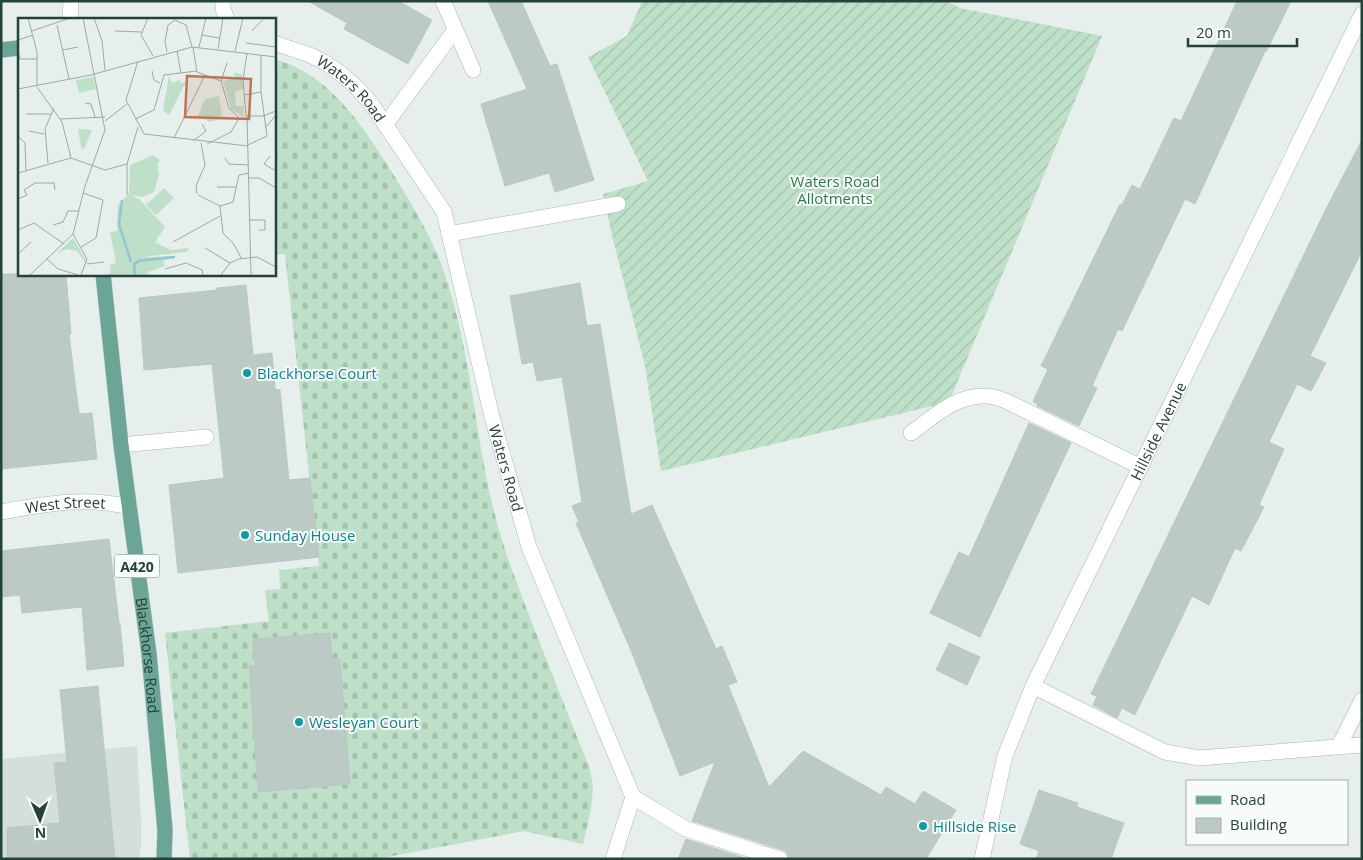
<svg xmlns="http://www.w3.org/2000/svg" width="1363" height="860" font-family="'Open Sans',sans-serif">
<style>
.built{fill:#d4dfda}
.cemetery{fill:url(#cemetery-stones)}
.garden{fill:url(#garden-furrows)}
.building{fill:#bbcac4;stroke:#b8c9c2}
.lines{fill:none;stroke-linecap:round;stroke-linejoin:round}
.minor-casing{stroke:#a8b8b2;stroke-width:16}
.major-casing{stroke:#c2cac8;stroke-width:16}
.minor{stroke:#fff;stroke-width:15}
.major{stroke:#6aa596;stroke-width:15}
.culture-dot{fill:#0f9aa8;stroke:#f7fbf9;stroke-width:2}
.labels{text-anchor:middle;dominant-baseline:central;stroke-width:4;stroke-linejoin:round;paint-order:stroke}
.shield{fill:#f7fbf9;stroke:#637a73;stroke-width:1}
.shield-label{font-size:14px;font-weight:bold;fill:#24423a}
.street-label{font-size:15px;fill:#24423a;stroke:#f7fbf9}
.park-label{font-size:15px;fill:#2d7a4b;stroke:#f7fbf9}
.culture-label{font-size:15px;fill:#0d838f;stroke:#f7fbf9;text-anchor:start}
.inset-river{fill:none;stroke:#8ec9d4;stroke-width:2.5}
.inset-road{fill:none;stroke:#98aaa4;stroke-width:1}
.view{fill:#c07456;fill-opacity:0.15;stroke:#c07456;stroke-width:2.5}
.inset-edge{fill:none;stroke:#24423a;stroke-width:2.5}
</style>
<defs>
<pattern id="cemetery-stones" width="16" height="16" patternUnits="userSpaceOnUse" patternTransform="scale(1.25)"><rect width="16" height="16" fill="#bfe0c8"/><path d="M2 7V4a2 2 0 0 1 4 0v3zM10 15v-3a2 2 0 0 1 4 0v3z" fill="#a4c1ad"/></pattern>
<pattern id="garden-furrows" width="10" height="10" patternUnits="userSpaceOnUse" patternTransform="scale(1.25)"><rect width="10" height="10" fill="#bfe0c8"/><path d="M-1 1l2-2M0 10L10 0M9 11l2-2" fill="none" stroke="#a4c1ad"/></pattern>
</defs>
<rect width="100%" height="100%" fill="#e6efeb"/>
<polygon class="built" points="137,746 141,821 141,847 139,859 1,859 1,759"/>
<path class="cemetery" d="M274,59C322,72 353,112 379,152C403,190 429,229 444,272C472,352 474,437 496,519C508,564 526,607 543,651C558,689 573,728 589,766L593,786L591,810L583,844L524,831L377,859H190L165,633L269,621L265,590L280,589L279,570L319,566L285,254L274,255Z"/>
<polygon class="garden" points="642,1 946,1 960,8 1102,36 949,402 661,471 645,366 612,235 603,194 648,181 588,57 627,36"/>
<g class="building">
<polygon points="308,1 398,1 432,20 408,64 344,29 347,23"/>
<polygon points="488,1 521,1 550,66 557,64 594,180 555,192 549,173 505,186 481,104 527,89"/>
<polygon points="1237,1 1291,1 1266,52 1265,51 1195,204 1185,199 1122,331 1118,329 1092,386 1097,388 1079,426 1037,406 1038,404 1033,402 1048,369 1041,366 1120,204 1122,205 1132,185 1140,189 1174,118 1181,121"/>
<polygon points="1362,140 1362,251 1310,356 1326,363 1311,391 1297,384 1269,442 1284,449 1259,505 1264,507 1241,551 1235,548 1209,605 1192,596 1135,715 1122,708 1117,718 1093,705 1097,696 1091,694 1327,207"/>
<polygon points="1,274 66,274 71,334 69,334 79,414 92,413 97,459 1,469"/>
<polygon points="580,283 587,326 600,324 631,514 652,505 716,649 722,646 737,682 728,685 769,787 803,751 881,795 886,787 915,804 923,791 956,810 926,859 789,859 787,853 783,850 692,821 715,762 680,776 632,653 576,523 579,522 572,506 582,502 562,377 537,381 533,362 522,364 510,296"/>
<polygon points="246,285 253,355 272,353 275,389 280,390 289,480 310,478 319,557 178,573 169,485 224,478 212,364 144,370 139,298 217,290 217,288"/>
<polygon points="1029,423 1071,443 980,637 930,613 959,552 969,557"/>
<polygon points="109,539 119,623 120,623 124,666 87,670 82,607 22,613 20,595 1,597 1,551"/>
<polygon points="330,633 332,659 340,659 350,784 258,792 249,666 255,666 253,639"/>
<polygon points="949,643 980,657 967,685 936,670"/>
<polygon points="98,686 115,859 7,859 7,828 60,823 54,763 67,762 60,690"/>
<polygon points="1039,790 1078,803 1077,807 1124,823 1111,859 1036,859 1039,851 1020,844"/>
<polygon points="686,839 748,859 678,859"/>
</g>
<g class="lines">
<defs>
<g id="minor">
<polyline points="223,1 223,9 227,19"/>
<polyline points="443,1 473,70"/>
<polyline points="70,19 71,1"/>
<path id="s1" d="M274,43L310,55L324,62L340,73L354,85L370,102L444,212L492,417L529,547L633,797L686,829L780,859"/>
<polyline points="385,125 455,30"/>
<polyline points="449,234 618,204"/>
<path d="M911,433C933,417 957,394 987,396C993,396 1000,399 1006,401L1141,467"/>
<polyline points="121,445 206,437"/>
<path id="s2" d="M1,512C45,504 86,496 130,507"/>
<polyline points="1033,686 1165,752 1199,758 1362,745"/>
<polyline points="1339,746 1362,700"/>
<polyline points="613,859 633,797"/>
<path id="s3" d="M982,859L1005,756L1033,686L1362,14"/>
</g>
<g id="major">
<polyline points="1,50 19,48"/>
<path id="s4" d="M103,274L121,445L149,654L165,830L164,859"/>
</g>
</defs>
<use href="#minor" class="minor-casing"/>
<use href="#major" class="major-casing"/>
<use href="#minor" class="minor"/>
<use href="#major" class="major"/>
</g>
<g class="culture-dot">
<circle cx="247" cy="373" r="5"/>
<circle cx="245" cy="535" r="5"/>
<circle cx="299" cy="722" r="5"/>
<circle cx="923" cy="826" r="5"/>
</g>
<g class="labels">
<rect class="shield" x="114.5" y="554.5" width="45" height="23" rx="4"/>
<g class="shield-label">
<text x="137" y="566">A420</text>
</g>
<g class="street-label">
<text stroke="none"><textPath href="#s1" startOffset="92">Waters Road</textPath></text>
<text stroke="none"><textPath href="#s3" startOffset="465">Hillside Avenue</textPath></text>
<text stroke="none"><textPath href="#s1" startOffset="511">Waters Road</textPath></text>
<text stroke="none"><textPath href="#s2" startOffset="65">West Street</textPath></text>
<text stroke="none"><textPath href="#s4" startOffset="384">Blackhorse Road</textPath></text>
</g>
<g class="park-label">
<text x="835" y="181">Waters Road<tspan x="835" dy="17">Allotments</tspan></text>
</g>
<g class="culture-label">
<text x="257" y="373">Blackhorse Court</text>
<text x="255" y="535">Sunday House</text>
<text x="309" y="722">Wesleyan Court</text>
<text x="933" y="826">Hillside Rise</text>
</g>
</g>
<g transform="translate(18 18)">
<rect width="258" height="258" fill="#e6efeb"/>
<path d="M151,58L154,65L162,62V65L168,64L151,97L145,93ZM135,137L142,142L140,146L129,145L139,146L141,156L136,174L124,179L111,177L112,147ZM146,170L156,180L138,197L128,187ZM109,178L103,188L120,211L129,239L157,238L145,243L147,248L130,254L131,257H87L93,255L92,247L98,245L92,214L99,213L100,187ZM55,220L68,242V246L59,233L49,231L39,235Z" fill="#bfe0c8"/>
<path d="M110,176L121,181L147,209L137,224L153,232L171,230L169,234L123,239L120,211L105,212L102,203L103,188ZM98,245L108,249L118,257H87L93,255L92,247Z" fill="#bfe0c8"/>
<path d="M216,55L224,56L225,71L217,74L218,88H226L225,99L213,91L205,63L217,60ZM75,59L78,71L61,75L58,62Z" fill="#bfe0c8"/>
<path d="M201,78L204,97L201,101L192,104L180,98L187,81ZM60,111L74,112L66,131L63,129Z" fill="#bfe0c8"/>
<path class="inset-river" d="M104,182L101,206L113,244M117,256L116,247L120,243L157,239"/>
<path class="inset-road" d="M10,0L19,34V68M76,0L84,23L87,52M130,0L123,17L135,38M39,7L51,61M14,13L52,0M97,13L123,14M234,13L245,1M184,17L201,20M0,22L15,17M228,25L258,29M175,29L179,54L203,63L211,90L221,100L213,114L189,126M181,29L188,0M200,31L205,0M45,32L60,29M0,33L2,41H19M159,33L163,55M217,33L225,0M149,34L147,24L150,7L157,2L168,7L174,29M229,35L225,62L228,98H245L258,93M243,37V74L249,118M120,43L108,82L126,116L230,128M134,53L136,62L142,65M203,63L209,45M19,69L44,104L53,140M0,71L73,57L174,29L258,39M226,77L243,74M67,85L73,86L77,99M8,96H33M229,98L233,257M42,101L87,99M117,101L136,92L146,57L179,53M87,103L109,86M248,109L258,97M11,113L26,116M0,118L7,125L8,152M156,120L187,57M175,123L188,113L184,106M230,127L249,118M252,138L246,146L258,153M53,140L87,152L109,146M207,140L211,146L231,147M30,145L27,111L36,90M0,155L53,140M231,160H241L258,170M199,169H218M6,172L17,165H36L37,172M179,176L178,168L187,147L183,125M109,177V146L120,109M180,177L202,188M0,181L9,177L6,172M202,188L205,215L215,225L224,241M202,188L215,184L221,157L231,155M232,202H247V212H241M35,207L45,204L50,193H61M0,212L16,205L46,226M55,216L69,241L63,257M155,224L202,198M63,229L78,220L85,182L65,175M187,230L212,245M0,236L13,224M29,241L40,251L60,257M69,246L86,244M147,251L168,245L184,252L185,257M12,257L55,216L67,168L87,112L65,0M203,257L212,245L221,241L239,239L258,249"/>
<path class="view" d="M169,58L233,61L231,101L167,99Z"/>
<rect width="258" height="258" class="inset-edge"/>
</g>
<rect width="1363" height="860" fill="none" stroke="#24423a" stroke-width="5"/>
<rect x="1186" y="780" width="162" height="65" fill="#f7fbf9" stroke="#a3b1ad"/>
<rect x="1196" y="796" width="25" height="8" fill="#6aa596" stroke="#a3b1ad"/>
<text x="1230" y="805" font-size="15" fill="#24423a">Road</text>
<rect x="1196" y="818" width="25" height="15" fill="#bbcac4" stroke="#a3b1ad"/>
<text x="1230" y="830" font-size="15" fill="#24423a">Building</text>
<g transform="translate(40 820) rotate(178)" stroke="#f7fbf9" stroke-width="4" paint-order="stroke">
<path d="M0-4L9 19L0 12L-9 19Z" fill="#24423a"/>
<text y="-8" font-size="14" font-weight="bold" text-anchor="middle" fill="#24423a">N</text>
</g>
<path d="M1188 38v8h109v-8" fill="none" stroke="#24423a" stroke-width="2.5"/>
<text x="1196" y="38" font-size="15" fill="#24423a" stroke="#f7fbf9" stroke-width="4" paint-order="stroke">20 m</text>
</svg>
